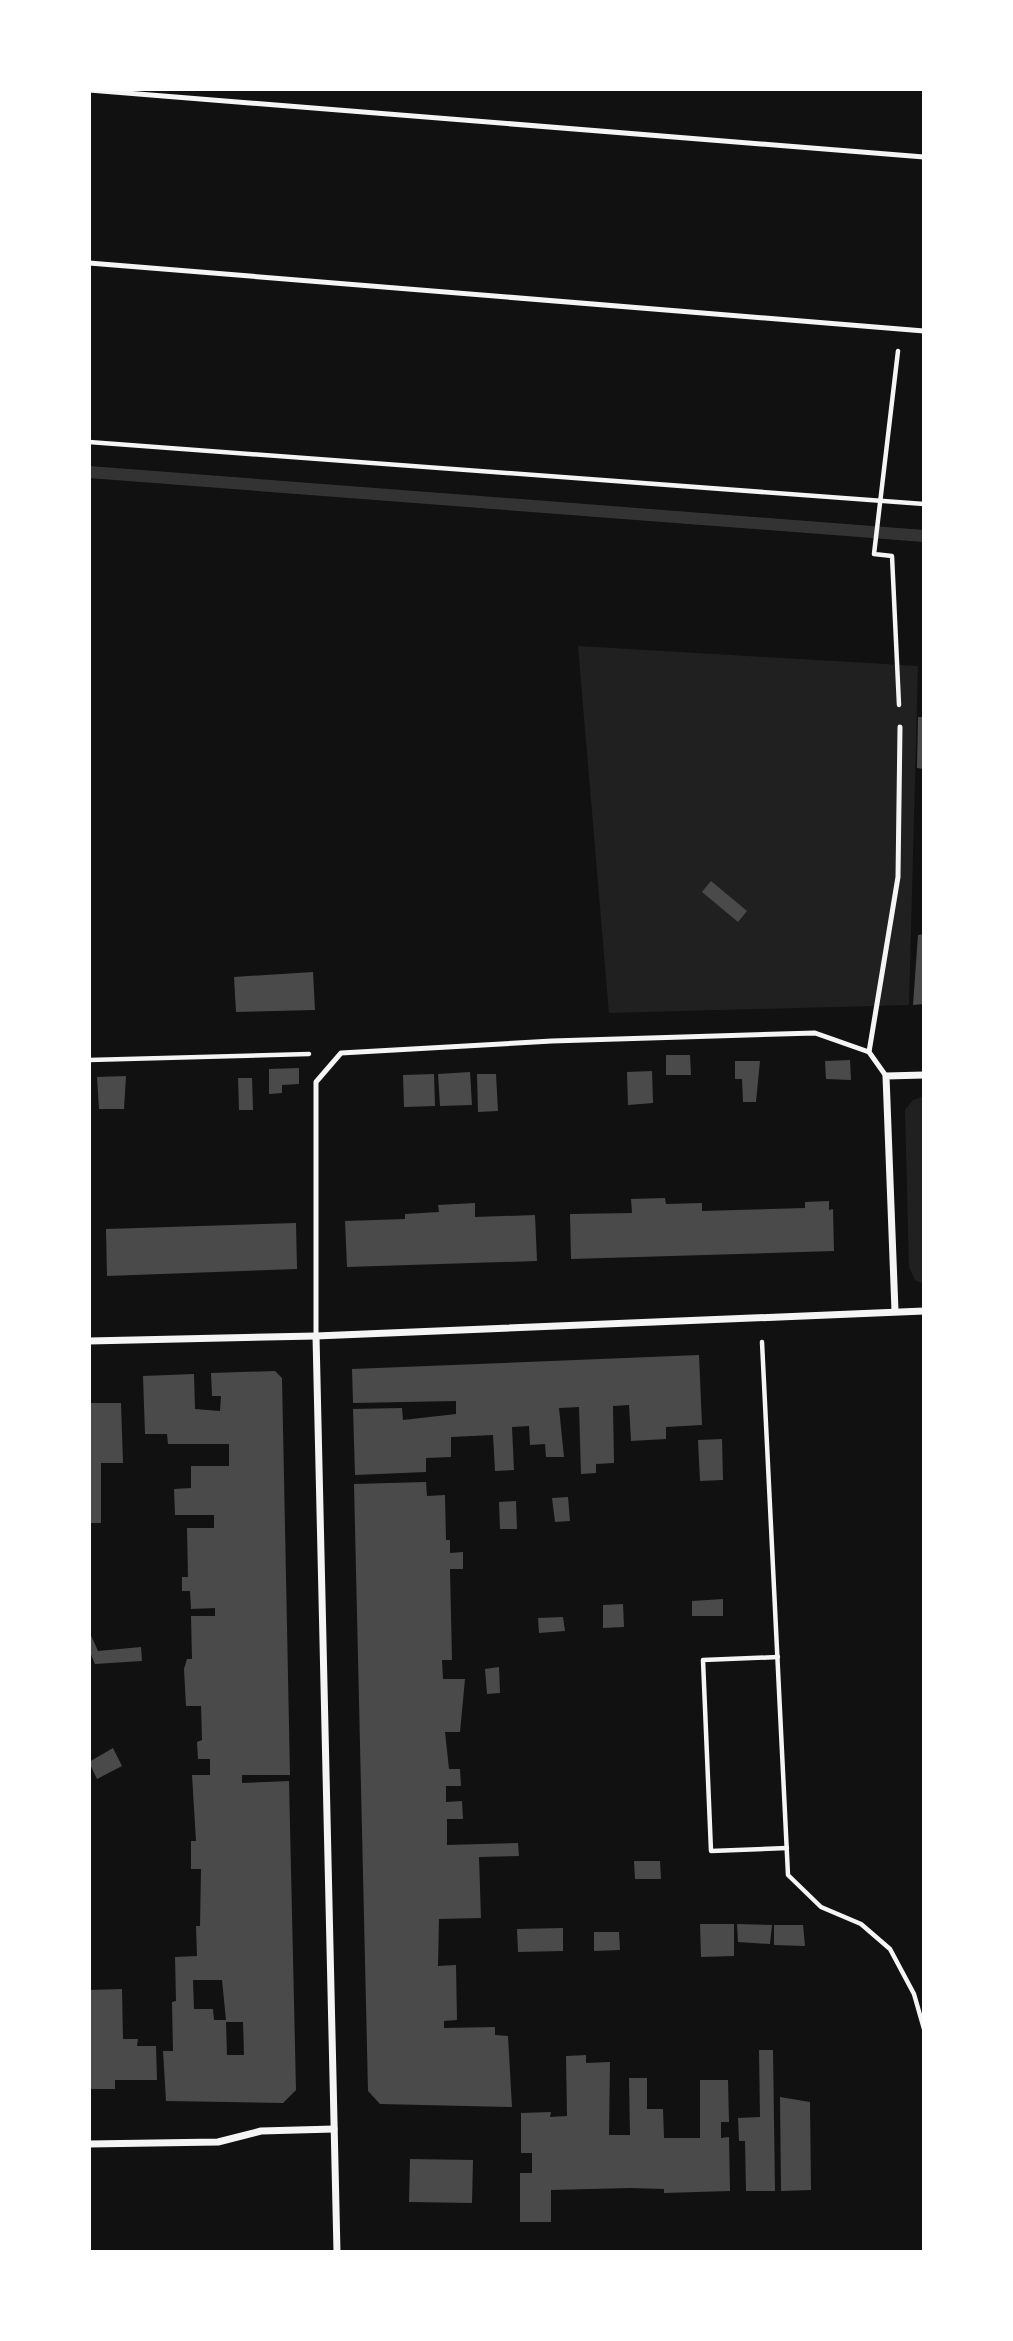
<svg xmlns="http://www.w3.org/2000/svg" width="1013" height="2341" font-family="Rubik,sans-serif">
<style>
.green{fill:#202020}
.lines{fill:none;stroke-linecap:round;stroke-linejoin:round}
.stream{stroke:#333;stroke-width:12}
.building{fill:#4a4a4a;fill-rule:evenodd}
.path{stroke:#f5f5f5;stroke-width:4.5}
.service{stroke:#f5f5f5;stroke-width:5}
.minor{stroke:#f5f5f5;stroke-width:7}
</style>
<rect width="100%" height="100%" fill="#111"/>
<g class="green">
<polygon points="578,646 918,666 909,1005 609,1013"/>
<polygon points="924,1096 924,1284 915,1280 909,1267 905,1110 913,1100"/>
</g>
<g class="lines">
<polyline class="stream" points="89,472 924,536"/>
</g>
<g class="building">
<polygon points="918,717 924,717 924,769 917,768"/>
<polygon points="711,881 747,911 738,922 702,892"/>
<polygon points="924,934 924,1004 913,1005 918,935"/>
<polygon points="313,972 315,1010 236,1012 234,977"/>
<polygon points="666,1055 690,1055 691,1075 666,1075"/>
<polygon points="850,1060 851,1080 826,1079 825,1061"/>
<polygon points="735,1061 760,1061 756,1102 743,1102 742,1079 735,1079"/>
<polygon points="299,1068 299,1084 282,1085 282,1093 269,1094 269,1069"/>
<polygon points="652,1071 653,1103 628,1105 627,1072"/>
<polygon points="470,1072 472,1105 440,1106 438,1074"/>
<polygon points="434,1074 435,1106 404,1107 403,1075"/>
<polygon points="477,1074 496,1074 498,1111 478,1112"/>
<polygon points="126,1076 124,1109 99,1109 97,1077"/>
<polygon points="238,1078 252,1078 253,1110 239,1110"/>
<polygon points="665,1198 666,1204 702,1203 702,1211 805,1208 805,1202 829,1201 829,1210 833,1209 834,1251 571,1259 570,1214 632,1213 631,1199"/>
<polygon points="475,1203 475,1217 535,1215 537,1261 347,1267 345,1221 405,1219 405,1214 439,1212 438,1205"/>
<polygon points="296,1223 297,1269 107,1276 106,1229"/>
<polygon points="699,1355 702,1425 666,1427 666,1439 631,1441 629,1405 613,1406 614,1463 596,1464 596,1473 581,1474 579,1407 559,1408 564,1457 546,1457 545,1444 530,1445 529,1426 512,1427 514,1470 495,1471 493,1435 451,1437 451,1457 426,1458 426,1472 355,1475 353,1409 402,1408 403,1420 456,1414 456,1401 353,1403 352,1369"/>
<path d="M275,1371L282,1378L290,1775H242V1783L289,1781L296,2090L283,2103L166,2101L163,2051H173L172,2002L176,2001L175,1957L197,1956L196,1926H200L201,1869H191V1841H196L192,1775H210V1759H198L197,1742L202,1740L201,1706H186L184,1669L187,1659H192L191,1616H215V1608L191,1609L190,1591H182V1577H188L187,1528H214V1515H175L174,1489L191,1488V1466H229V1444H168L167,1434H145L143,1376L194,1374L195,1409L220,1411L221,1396H212L211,1373ZM193,1980H222L226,2020H214L213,2009H194ZM226,2022H243L244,2055H227Z"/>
<polygon points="89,1403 121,1403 123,1463 101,1463 101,1523 89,1523"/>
<polygon points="722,1439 723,1480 700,1481 698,1440"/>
<polygon points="426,1482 427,1496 445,1495 446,1540 450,1540 450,1553 463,1552 463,1569 450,1569 452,1660 442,1660 443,1679 465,1679 460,1732 445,1732 449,1769 460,1769 461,1786 446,1786 446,1802 462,1801 463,1819 447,1819 447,1845 518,1843 519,1856 479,1857 481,1918 439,1919 438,1966 456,1965 457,2020 444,2021 444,2028 495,2027 495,2035 508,2036 512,2107 380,2104 368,2091 354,1484"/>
<polygon points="568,1497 570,1521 555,1522 552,1498"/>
<polygon points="516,1501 517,1529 500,1529 499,1502"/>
<polygon points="723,1599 723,1616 692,1616 692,1601"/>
<polygon points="623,1604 624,1627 603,1628 603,1605"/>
<polygon points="563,1617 565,1631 539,1633 538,1618"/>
<polygon points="89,1631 98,1651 141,1647 142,1661 95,1664 89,1650"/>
<polygon points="499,1667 500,1693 487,1694 485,1669"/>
<polygon points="113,1748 122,1766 97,1779 89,1762"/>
<polygon points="634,1861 660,1861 661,1879 635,1879"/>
<polygon points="700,1924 734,1924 734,1956 701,1957"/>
<polygon points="737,1924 772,1925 770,1944 738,1942"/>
<polygon points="774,1925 803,1925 805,1946 774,1945"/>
<polygon points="563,1928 563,1951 518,1952 517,1929"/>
<polygon points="594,1932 619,1932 620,1950 594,1951"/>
<polygon points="122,1989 123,2039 138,2039 137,2046 156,2046 157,2080 115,2080 115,2089 89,2089 89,1990"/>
<polygon points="759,2050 773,2050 775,2191 746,2191 745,2141 739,2141 738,2118 760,2117"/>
<polygon points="586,2055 586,2063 610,2062 609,2135 630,2135 629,2078 647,2078 647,2109 663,2109 664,2138 700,2138 700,2080 728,2080 729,2122 721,2122 721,2138 729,2137 730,2191 664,2193 664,2189 630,2188 551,2190 551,2222 520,2222 520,2173 532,2173 532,2153 521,2153 521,2113 551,2112 550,2117 567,2116 566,2056"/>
<polygon points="780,2097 810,2102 811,2190 781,2191"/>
<polygon points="410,2159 473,2160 472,2203 409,2202"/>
</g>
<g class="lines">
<g class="path">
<polyline points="898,351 874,554 892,556 899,705"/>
<polyline points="89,442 924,504"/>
<polyline points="89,1060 309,1054"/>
<polyline points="762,1342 788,1875 821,1907 861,1924 890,1949 914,1994 924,2029"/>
<polyline points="778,1657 703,1660 711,1851 787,1848"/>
</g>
<g class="service">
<polyline points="89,90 924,157"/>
<polyline points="89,263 924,331"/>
<polyline points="886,1076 869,1052 898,877 900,727"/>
<polyline points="316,1336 316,1082 341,1053 552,1041 815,1033 869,1052"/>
</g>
<g class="minor">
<polyline points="895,1311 886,1076 924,1075"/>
<polyline points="316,1336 337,2252"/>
<polyline points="89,1341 316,1336 924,1311"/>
<polyline points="89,2144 218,2142 261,2131 334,2129"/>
</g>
</g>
<rect width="1013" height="2341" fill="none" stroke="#ffffff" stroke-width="182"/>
</svg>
